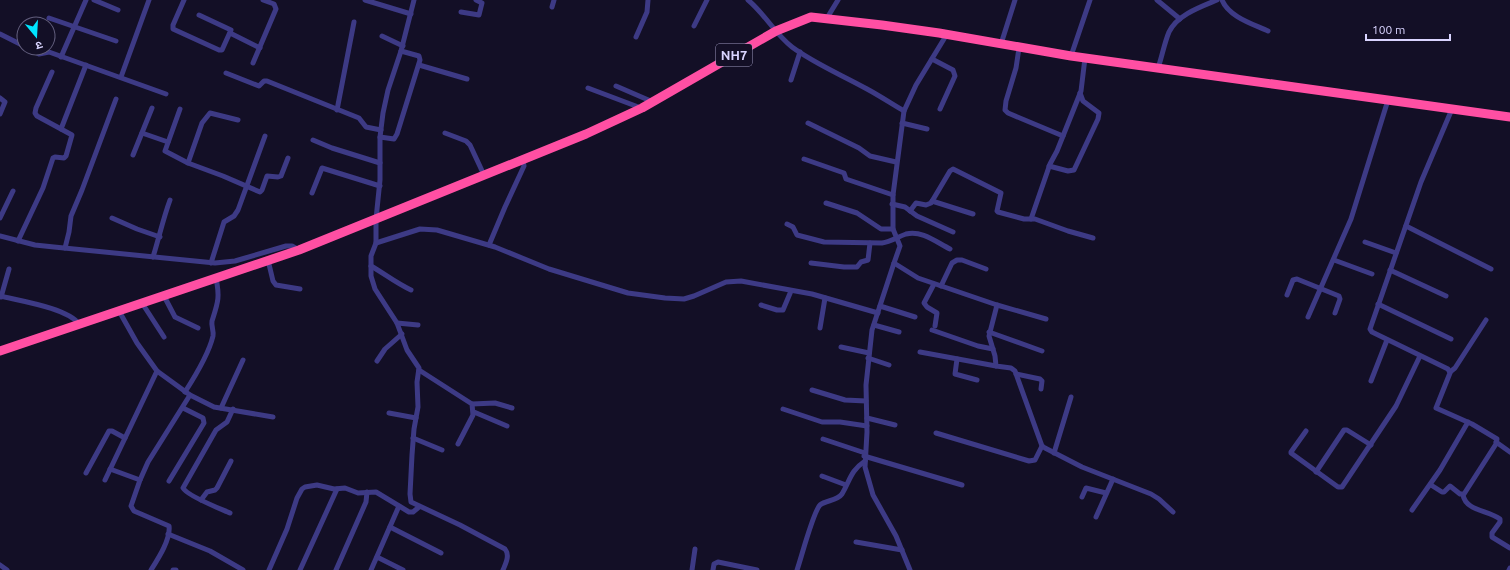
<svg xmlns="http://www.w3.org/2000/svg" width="1510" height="570" font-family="Ubuntu,'Noto Sans Devanagari',sans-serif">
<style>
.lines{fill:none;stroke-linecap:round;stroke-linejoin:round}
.street{stroke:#3d3a85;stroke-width:5}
.highway{stroke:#ff4fa3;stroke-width:9}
.labels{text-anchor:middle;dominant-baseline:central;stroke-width:3;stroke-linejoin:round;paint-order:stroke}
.shield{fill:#130f26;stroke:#9e99be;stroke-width:1}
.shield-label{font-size:13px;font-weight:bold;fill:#d9d4ff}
</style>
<rect width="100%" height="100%" fill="#130f26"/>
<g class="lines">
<g class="street">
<polyline points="94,0 118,10"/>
<polyline points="184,0 173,25 173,29 219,50 222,50 231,30 199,15"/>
<polyline points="365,0 411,14"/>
<path d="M414,0L401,51L388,90L383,113L380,137V180L376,219V243L371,256V276L375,289L397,323L407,350L419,368L417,382L418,407L414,429L412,455L410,494L411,502L460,525L505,549C510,555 506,563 503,570"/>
<path d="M748,0C765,14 775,34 792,47C815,64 842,75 867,89C880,96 892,104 904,111"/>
<polyline points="1157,0 1180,19"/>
<path d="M1222,0C1229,17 1253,24 1268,31"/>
<polyline points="552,7 554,0"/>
<polyline points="461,12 479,15 482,3 476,0"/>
<polyline points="49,18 116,41"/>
<polyline points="827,18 838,0"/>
<polyline points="694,26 707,0"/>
<polyline points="230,33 260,48"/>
<polyline points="0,34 24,46"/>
<polyline points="947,34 916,85 904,111 893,195 893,229 900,246 894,263 918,278 997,305 1046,319"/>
<polyline points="382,36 403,46"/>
<polyline points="636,37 647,12 648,0"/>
<polyline points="1001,44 1015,0"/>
<polyline points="27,48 39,54 49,52 166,94"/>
<polyline points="1019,48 1016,68 1006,101 1005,110 1008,113 1063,136"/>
<polyline points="1071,56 1090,0"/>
<polyline points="61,57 86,0"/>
<polyline points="932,59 953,70 955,76 940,109"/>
<polyline points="253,63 276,9 274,4 263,0"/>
<polyline points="419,65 467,79"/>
<path d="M1158,68C1162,57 1164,44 1169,32C1177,15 1200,7 1217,0"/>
<polyline points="52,72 36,108 35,113 37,116 61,129"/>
<polyline points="226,73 259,86 264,81 267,81 359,118 366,127 381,130"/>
<polyline points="121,77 149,0"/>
<polyline points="791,80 800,52"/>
<polyline points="616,86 653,102"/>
<polyline points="588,88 641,108"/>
<polyline points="0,98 5,102 0,114"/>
<polyline points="180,109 165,151 188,163 223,176 260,192 262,190 267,176 278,177 281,176 288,158"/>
<polyline points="337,110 354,22"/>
<polyline points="808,123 859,148 870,156 896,162"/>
<polyline points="902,123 927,129"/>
<polyline points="142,133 168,142"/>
<polyline points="445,133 466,141 470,145 484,175"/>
<polyline points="380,137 394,139 397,134 420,60 419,56 401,51"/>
<polyline points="313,140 332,148 380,163"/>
<polyline points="133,155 152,108"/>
<polyline points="804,159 844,173 846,179 893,195"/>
<polyline points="188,163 202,123 210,113 238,120"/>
<polyline points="1049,166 1068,171 1074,170 1098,119 1099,113 1083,101 1080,93"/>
<polyline points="312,193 322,168 380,186"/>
<polyline points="932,201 973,214"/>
<polyline points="826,203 857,213 881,229 893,229"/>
<polyline points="892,204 905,207 917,216 953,232"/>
<polyline points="910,211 916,203 926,205 931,203 950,171 953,169 1001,193 997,211 998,212 1024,219 1035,219 1068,231 1093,238"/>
<polyline points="0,218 13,191"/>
<polyline points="112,218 137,229 160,237"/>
<polyline points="1031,219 1050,164 1057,151 1081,91 1085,58"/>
<path d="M787,224L793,227L797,235L824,242L882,243C891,242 897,237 906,234C922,230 936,242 950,249"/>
<polyline points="1406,226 1491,269"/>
<polyline points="0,236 35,245 54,247 215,263 235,261 286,246 292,246 299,250"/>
<polyline points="18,241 43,188 53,158 55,157 64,158 66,156 72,135 61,129 86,65"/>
<polyline points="1365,242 1396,253"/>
<polyline points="376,243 420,229 437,230 495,247 549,269 628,293 665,298 684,299 694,296 726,282 741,281 812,294 878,313"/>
<polyline points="489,245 505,207 524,166 523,160"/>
<polyline points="65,248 69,232 71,216 82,190 116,99"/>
<path d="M153,257C159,238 163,219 170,200"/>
<polyline points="268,260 273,281 276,285 300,289"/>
<polyline points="1334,260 1372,274"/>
<polyline points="211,263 224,222 234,216 238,210 265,136"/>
<polyline points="811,263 844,267 857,267 861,262 868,260 870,243"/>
<polyline points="894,263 872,330 866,385 867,432 865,467 873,495 896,536 910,570"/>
<path d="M371,266C385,274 396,283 411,290"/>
<polyline points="1390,270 1446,296"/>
<polyline points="934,284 924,303 927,307 937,313 935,326"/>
<polyline points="941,286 952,263 957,260 962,260 986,269"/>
<polyline points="1287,295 1293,280 1297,279 1339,296 1340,299 1335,313"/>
<path d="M0,296C20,301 67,308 79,324"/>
<polyline points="164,296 175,317 198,328"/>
<polyline points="1,297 9,269"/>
<polyline points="142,303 164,337"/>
<polyline points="1378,304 1451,339"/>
<polyline points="761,305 777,310 783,310 791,291"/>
<polyline points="997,305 989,336 995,356 996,366 1011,368 1015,371 1042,446 1045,448 1082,467 1151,494 1159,499 1173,512"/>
<polyline points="880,306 915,317"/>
<path d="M119,311L137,343L157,371L190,395L148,462L140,480L131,506L134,511L169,526C171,539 158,559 151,570"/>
<polyline points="1308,317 1351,219 1388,100"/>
<polyline points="397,323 418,325"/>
<polyline points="874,325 899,332"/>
<polyline points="820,328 825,298"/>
<polyline points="932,330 978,346 993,349"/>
<polyline points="989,332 1042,351"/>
<polyline points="841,347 869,353"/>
<polyline points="920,352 996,366"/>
<polyline points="868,358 889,365"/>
<polyline points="957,359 955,374 977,380"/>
<polyline points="377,361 385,349 402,334"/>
<polyline points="419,370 472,404 473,415 458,444"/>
<polyline points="1450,372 1455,368 1486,320"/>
<polyline points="1016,374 1040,379 1042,381 1041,389"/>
<polyline points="1371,381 1387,340"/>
<polyline points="812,390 845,400 866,401"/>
<path d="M185,392C194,378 209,353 213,336C214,331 211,326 212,321C218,302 220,298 216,278"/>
<polyline points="190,395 214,407 273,417"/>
<polyline points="472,404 495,403 512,408"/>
<polyline points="221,408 243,360"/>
<polyline points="783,409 822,422 840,422 867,426"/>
<polyline points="474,412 507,426"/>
<polyline points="389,413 416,418"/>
<polyline points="867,418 895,425"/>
<polyline points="1306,431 1291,452 1291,453 1338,487 1342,487 1396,406 1420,356"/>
<polyline points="936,433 1029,461 1035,460 1042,446"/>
<polyline points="413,438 442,450"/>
<polyline points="823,439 865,453"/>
<polyline points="1496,442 1510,452"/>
<polyline points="1054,453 1071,397"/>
<polyline points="864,456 962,485"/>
<polyline points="110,469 140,480"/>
<polyline points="1316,472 1344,430 1347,430 1371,445"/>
<polyline points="86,473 109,431 112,431 125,438"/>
<polyline points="822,476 846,485"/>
<polyline points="105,480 157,371"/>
<polyline points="169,481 204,423 203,418 183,408"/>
<polyline points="1431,485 1442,492 1444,492 1450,486 1460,494 1464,494 1496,444 1497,439 1472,424 1436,408 1450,373 1448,369 1372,332 1370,329 1421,182 1452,109"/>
<path d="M1463,495C1466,511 1488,510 1500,519V522L1492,533V537L1510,548"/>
<polyline points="1082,497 1086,488 1106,493"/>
<polyline points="201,500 207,492 215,490 217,488 231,461"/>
<polyline points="1412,510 1440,470 1468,422"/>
<path d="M230,513C221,509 187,496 183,488L216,430L227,422L233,409"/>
<polyline points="1096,517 1113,479"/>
<polyline points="390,527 441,553"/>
<polyline points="168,534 210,551 243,570"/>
<polyline points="856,542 902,550"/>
<polyline points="377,557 403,570"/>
<polyline points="0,565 7,570"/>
<polyline points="173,570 176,570"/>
<polyline points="269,570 287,529 297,498 302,489 305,487 317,485 334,489 345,488 358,493 376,492 409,512 413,512 419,507"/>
<polyline points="300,570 337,489"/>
<polyline points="336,570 366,502 367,492"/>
<polyline points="371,570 399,506"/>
<polyline points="692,570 695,549"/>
<polyline points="713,570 714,564 718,562 757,570"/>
<path d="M797,570C801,559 813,512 820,505C826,500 837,501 842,494C850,481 850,471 865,461"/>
<polyline points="1509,570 1510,568"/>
</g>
<polyline class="highway" points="0,351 299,250 586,134 642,108 776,31 811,17 882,25 939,33 1071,56 1510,117"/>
</g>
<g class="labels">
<rect class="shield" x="716" y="44" width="36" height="22" rx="3"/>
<g class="shield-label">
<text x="734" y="55">NH7</text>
</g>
</g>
<g transform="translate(36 36) rotate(162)"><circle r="19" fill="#130f26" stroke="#625e7d"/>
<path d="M0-3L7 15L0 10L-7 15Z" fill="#00e5ff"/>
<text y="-6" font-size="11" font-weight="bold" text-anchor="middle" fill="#d9d4ff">उ</text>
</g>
<path d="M1366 34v6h84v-6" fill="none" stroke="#d9d4ff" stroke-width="2"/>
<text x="1372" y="34" font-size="12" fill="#d9d4ff" stroke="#130f26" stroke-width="3" paint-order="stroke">100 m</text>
</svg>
